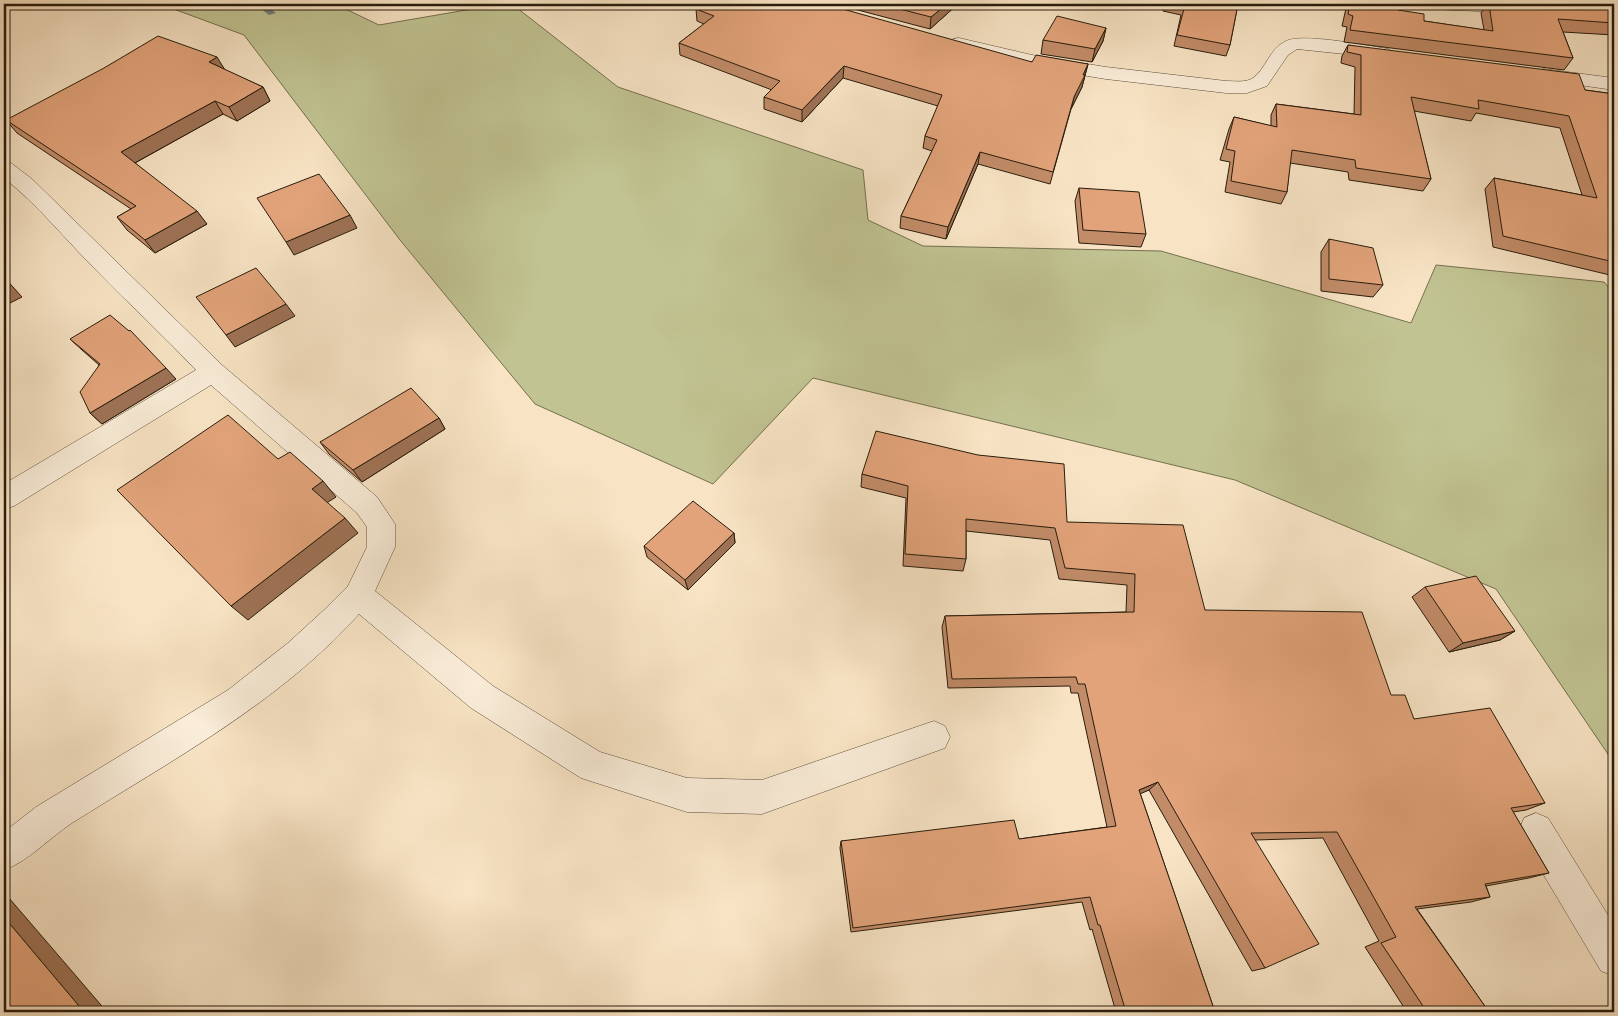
<svg xmlns="http://www.w3.org/2000/svg" width="1618" height="1016" font-family="'IM FELL English',serif">
<style>
.green{fill:#c1c392;stroke:#74704f}
.lines{fill:none;stroke-linecap:round;stroke-linejoin:round}
.stream{fill:#707c76;fill-rule:evenodd}
.minor-casing{stroke:#5c4e3a;stroke-width:1}
.minor{fill:#faedd9;fill-rule:evenodd}
.wall{fill:#c28c69;stroke:#281c0c}
.shaded-wall{fill:#9e7255;stroke:#281c0c}
.building{fill:#e2a37a;stroke:#281c0c}
</style>
<rect width="100%" height="100%" fill="#f8e4c5"/>
<filter id="stains"><feTurbulence type="fractalNoise" baseFrequency=".004" numOctaves="4"/><feColorMatrix values="0 0 0 0 .2 0 0 0 0 .09 0 0 0 0 .02 0 0 0 .5 -.17"/></filter>
<radialGradient id="worn" r=".72"><stop offset=".6" stop-color="#630" stop-opacity="0"/><stop offset="1" stop-color="#630" stop-opacity=".3"/></radialGradient>
<polygon class="green" points="160,4 335,4 379,25 501,4 512,4 618,87 863,170 868,220 923,246 1161,251 1411,323 1436,265 1604,282 1614,294 1614,763 1496,589 1235,480 813,378 713,484 535,404 400,240 244,35"/>
<g class="lines">
<polygon class="stream" points="255,4 264,4 276,13 269,15"/>
<defs>
<g id="minor">
<polygon points="1423,4 1526,4 1531,8 1528,12 1522,13 1431,9 1425,8"/>
<path d="M959,38L1032,55L1106,67L1226,81C1234,81 1246,83 1253,78C1266,69 1269,49 1286,41C1302,33 1363,45 1383,48L1389,49L1392,53L1389,57L1383,58L1297,49L1288,55L1267,86L1247,93H1226L1106,79L1032,67L953,47L950,43L953,39Z"/>
<polygon points="1544,69 1614,78 1614,90 1537,79 1535,75 1537,71"/>
<path d="M4,162L11,163L32,179L222,365L377,497L395,524V547L375,591L493,686L600,752L687,778L762,780L934,721L945,726L950,737L945,748L762,814L687,812L581,778L471,708L359,614C279,703 172,760 72,823C49,838 29,861 4,870V832L36,807L228,690L288,643L324,610L348,586L367,547V527L357,513L211,385L14,506L4,509V484L196,370C164,336 129,304 96,270C65,239 38,205 4,178Z"/>
<polygon points="1536,813 1548,818 1614,925 1614,976 1601,971 1524,842 1519,830 1524,818"/>
</g>
</defs>
<use href="#minor" class="minor-casing"/>
<use href="#minor" class="minor"/>
</g>
<g class="wall">
<polygon points="835,4 958,4 930,29"/>
<polygon points="1165,4 1238,4 1230,45 1226,56 1174,46 1181,15 1163,11"/>
<polygon points="1347,4 1396,4 1398,10 1424,21 1484,30 1481,13 1487,4 1529,4 1614,8 1614,35 1563,32 1573,58 1564,70 1344,42 1347,27 1342,26"/>
<polygon points="1565,4 1614,4 1614,6"/>
<polygon points="696,9 1032,62 1088,64 1082,87 1071,109 1050,184 978,164 946,239 900,228 901,216 932,151 923,148 925,136 938,106 843,78 802,122 764,109 764,97 772,90 680,55 679,43 704,24 697,21"/>
<polygon points="1106,28 1103,41 1092,62 1041,54 1043,40"/>
<polygon points="1348,45 1585,90 1614,94 1614,276 1493,247 1485,189 1494,178 1582,195 1560,128 1476,113 1471,121 1414,111 1431,179 1423,191 1349,180 1348,172 1290,163 1287,192 1281,204 1225,192 1230,162 1220,160 1229,129 1234,117 1271,126 1271,115 1276,104 1354,114 1355,67 1341,63 1342,56"/>
<polygon points="225,70 263,87 270,101 237,121 223,114 135,163 207,224 155,253 127,230 117,217 131,209 17,133 6,120"/>
<polygon points="1079,188 1146,234 1141,247 1079,243 1075,201"/>
<polygon points="1329,239 1383,285 1373,297 1321,291 1321,252"/>
<polygon points="70,339 176,379 102,424 90,413 99,365 82,350"/>
<polygon points="439,418 445,429 362,482 329,454 320,442"/>
<polygon points="862,474 1067,522 1205,610 1391,695 1414,719 1545,803 1526,810 1513,812 1549,873 1529,878 1486,886 1490,897 1471,902 1417,909 1489,1012 1407,1012 1365,947 1379,941 1323,838 1255,840 1265,968 1252,971 1149,790 1140,793 1215,1012 1116,1012 1092,929 1090,930 1082,902 851,932 840,848 841,841 1019,839 1107,827 1078,693 1071,693 1070,686 948,688 942,627 945,616 1126,612 1127,585 1059,579 1050,540 966,531 966,559 963,571 903,566 906,498 861,487"/>
<polygon points="734,533 735,543 688,590 647,557 644,546"/>
<polygon points="1425,587 1515,631 1500,640 1449,652 1412,597"/>
</g>
<g class="shaded-wall">
<polygon points="947,4 958,4 930,29 931,17"/>
<polygon points="1106,28 1103,41 1092,62 1095,49"/>
<polygon points="217,57 225,70 209,62"/>
<polygon points="1088,64 1082,87 1071,109 1074,97 1083,75"/>
<polygon points="844,66 843,78 802,122 802,110"/>
<polygon points="263,87 270,101 237,121 229,107"/>
<polygon points="215,101 223,114 131,165 121,152"/>
<polygon points="980,152 978,164 946,239 948,227"/>
<polygon points="197,211 207,224 155,253 145,240"/>
<polygon points="350,215 357,228 294,255 286,242"/>
<polygon points="4,277 22,297 4,306"/>
<polygon points="286,304 295,316 235,347 226,335"/>
<polygon points="166,368 176,379 102,424 90,413"/>
<polygon points="439,418 445,429 362,482 353,470"/>
<polygon points="323,481 336,497 325,504 312,489"/>
<polygon points="345,518 358,533 248,620 231,606"/>
<polygon points="734,533 735,543 688,590 685,580"/>
<polygon points="1515,631 1500,640 1449,652 1463,643"/>
<polygon points="1158,782 1149,790 1131,798 1139,790"/>
<polygon points="4,897 9,898 107,1012 84,1012 4,917"/>
</g>
<g class="building">
<polygon points="703,4 825,4 1032,62 1036,55 1088,64 1083,75 1085,75 1074,97 1053,172 980,152 948,227 901,216 937,140 925,136 942,95 844,66 802,110 764,97 780,81 679,43 714,16 696,9"/>
<polygon points="880,4 947,4 931,17"/>
<polygon points="1181,4 1238,4 1230,45 1177,35 1185,5"/>
<polygon points="1350,4 1396,4 1398,10 1424,14 1424,21 1493,31 1489,4 1529,4 1614,8 1614,23 1558,19 1573,58 1350,30 1353,16 1348,14"/>
<polygon points="1057,16 1106,28 1095,49 1043,40"/>
<polygon points="158,36 217,57 209,62 263,87 229,107 215,101 121,152 197,211 145,240 117,217 136,206 6,120 104,68"/>
<polygon points="1348,45 1579,74 1585,90 1614,94 1614,262 1503,236 1494,178 1597,198 1569,116 1478,100 1479,109 1411,97 1431,179 1356,168 1355,160 1292,150 1287,192 1231,181 1235,151 1226,149 1234,117 1277,127 1276,104 1361,115 1361,55 1347,52"/>
<polygon points="319,174 350,215 286,242 257,198"/>
<polygon points="1079,188 1139,192 1146,234 1083,230"/>
<polygon points="1329,239 1373,248 1383,285 1329,279"/>
<polygon points="256,268 286,304 226,335 196,297"/>
<polygon points="4,279 9,284 4,287"/>
<polygon points="110,315 129,331 130,330 166,368 90,413 80,392 100,364 70,339"/>
<polygon points="411,388 439,418 353,470 320,442"/>
<polygon points="228,415 278,459 290,452 323,481 312,489 345,518 231,606 117,490"/>
<polygon points="876,431 978,455 1064,464 1067,522 1183,525 1205,610 1362,612 1391,695 1405,695 1414,719 1490,708 1545,803 1511,808 1549,873 1485,884 1490,897 1415,907 1489,1012 1427,1012 1381,943 1396,937 1337,832 1251,833 1319,944 1265,968 1158,782 1139,790 1215,1012 1126,1012 1100,925 1098,925 1090,897 853,928 841,841 1014,820 1019,839 1116,826 1085,684 1078,684 1076,677 952,679 945,616 1134,612 1135,574 1065,568 1055,528 966,519 966,559 905,554 908,486 862,474"/>
<polygon points="693,501 734,533 685,580 644,546"/>
<polygon points="1476,576 1515,631 1463,643 1425,587"/>
<polygon points="4,917 84,1012 4,1012"/>
</g>
<rect width="1618" height="1016" fill="none" stroke="#f8e4c5" stroke-width="20"/>
<rect x="5" y="5" width="1608" height="1006" fill="none" stroke="#281c0c" stroke-width="2.5"/>
<rect x="10" y="10" width="1598" height="996" fill="none" stroke="#281c0c"/>
<rect width="100%" height="100%" filter="url(#stains)"/>
<rect width="100%" height="100%" fill="url(#worn)"/>
</svg>
